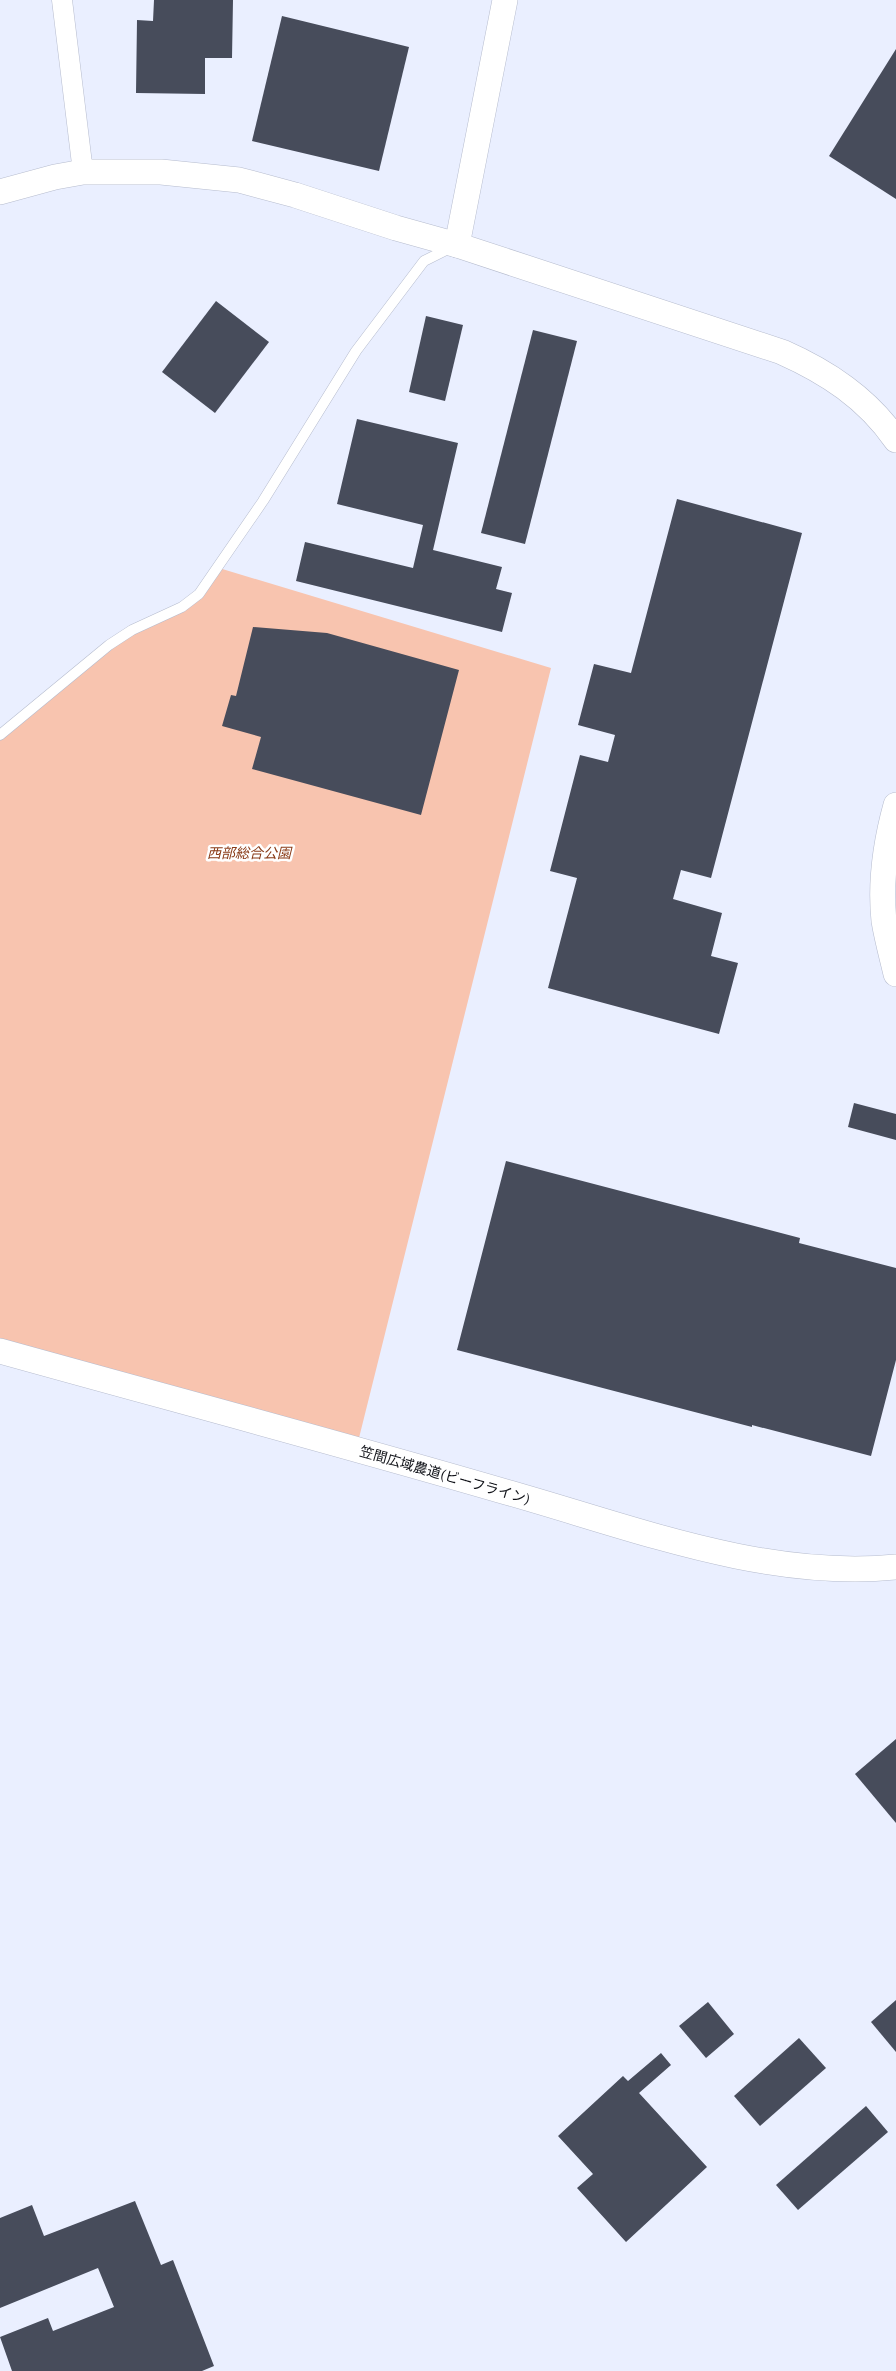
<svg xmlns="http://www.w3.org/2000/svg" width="896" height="2371" font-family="'Source Serif 4','Noto Sans JP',serif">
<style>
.built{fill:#eaefff}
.green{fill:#f8c4af}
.building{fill:#474c5b}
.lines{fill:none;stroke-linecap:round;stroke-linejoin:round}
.service-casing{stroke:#b6bcce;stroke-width:11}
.minor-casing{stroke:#b6bcce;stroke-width:21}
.tertiary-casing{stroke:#b6bcce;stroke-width:26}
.service{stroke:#fff;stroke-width:10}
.minor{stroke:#fff;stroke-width:20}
.tertiary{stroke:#fff;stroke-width:25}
.labels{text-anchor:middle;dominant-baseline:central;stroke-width:5;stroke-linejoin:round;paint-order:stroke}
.park-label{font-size:14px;font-style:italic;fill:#893a16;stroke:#fff}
.street-label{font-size:14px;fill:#101218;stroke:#fff}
</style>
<rect width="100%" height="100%" fill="#f7f8fc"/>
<rect class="built" x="0" y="0" width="896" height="2371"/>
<polygon class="green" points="219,568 551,668 356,1450 0,1351 0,735 109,645 182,607"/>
<g class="building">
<polygon points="154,0 233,0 232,58 205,58 205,94 136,93 137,20 153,21"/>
<polygon points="282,16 409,47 379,171 252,141"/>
<polygon points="896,49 896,199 829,156"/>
<polygon points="216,301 269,342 215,413 162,372"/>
<polygon points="426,316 463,325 445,401 409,392"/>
<polygon points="533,330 577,341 525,544 481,533"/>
<polygon points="357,419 458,443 433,550 502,567 496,589 512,593 502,632 296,581 305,542 413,568 423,525 337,504"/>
<polygon points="677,499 802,533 711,878 681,870 673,899 722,913 711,956 738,963 719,1034 548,988 577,878 550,871 580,755 608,762 615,735 578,725 594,664 631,673"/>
<polygon points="253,627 327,633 459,670 421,815 252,769 261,737 222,726 231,695 236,696"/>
<polygon points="854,1103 896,1114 896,1140 848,1127"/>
<polygon points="506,1161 800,1238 799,1243 896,1268 896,1360 871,1456 752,1425 752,1427 457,1350"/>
<polygon points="896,1739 896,1823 855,1774"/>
<polygon points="896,2000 896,2052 871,2022"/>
<polygon points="708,2002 734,2034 706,2058 679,2026"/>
<polygon points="799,2038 826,2068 760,2126 734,2096"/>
<polygon points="661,2053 671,2065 639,2093 707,2167 626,2242 577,2188 593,2174 558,2136 623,2076 628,2081"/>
<polygon points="866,2106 888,2132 798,2210 776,2185"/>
<polygon points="135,2201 161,2265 173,2260 214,2366 202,2371 12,2371 0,2337 48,2318 53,2331 114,2307 98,2268 0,2308 0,2218 32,2205 44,2236"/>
</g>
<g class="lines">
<defs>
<polyline id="service" points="0,735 109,645 132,630 182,607 199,594 263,501 356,351 424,261 452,247"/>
<polyline id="minor" points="62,0 83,172"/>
<g id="tertiary">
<path d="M0,192L55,177L83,172H161L239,180L295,195L396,228L457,245L782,352C827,372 867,398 896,440"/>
<polyline points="457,245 505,0"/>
<path d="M896,805C886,841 880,883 884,921C887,939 892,957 896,974"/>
<path d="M0,1351C169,1398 338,1443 506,1492C631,1527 764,1580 896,1567"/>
</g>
</defs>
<use href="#service" class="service-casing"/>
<use href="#minor" class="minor-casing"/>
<use href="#tertiary" class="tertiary-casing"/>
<use href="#service" class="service"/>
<use href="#minor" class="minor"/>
<use href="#tertiary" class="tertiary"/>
</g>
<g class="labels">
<g class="park-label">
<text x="249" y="853">西部総合公園</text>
</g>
<g class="street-label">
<text transform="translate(445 1475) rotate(16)">笠間広域農道(ビーフライン)</text>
</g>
</g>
</svg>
